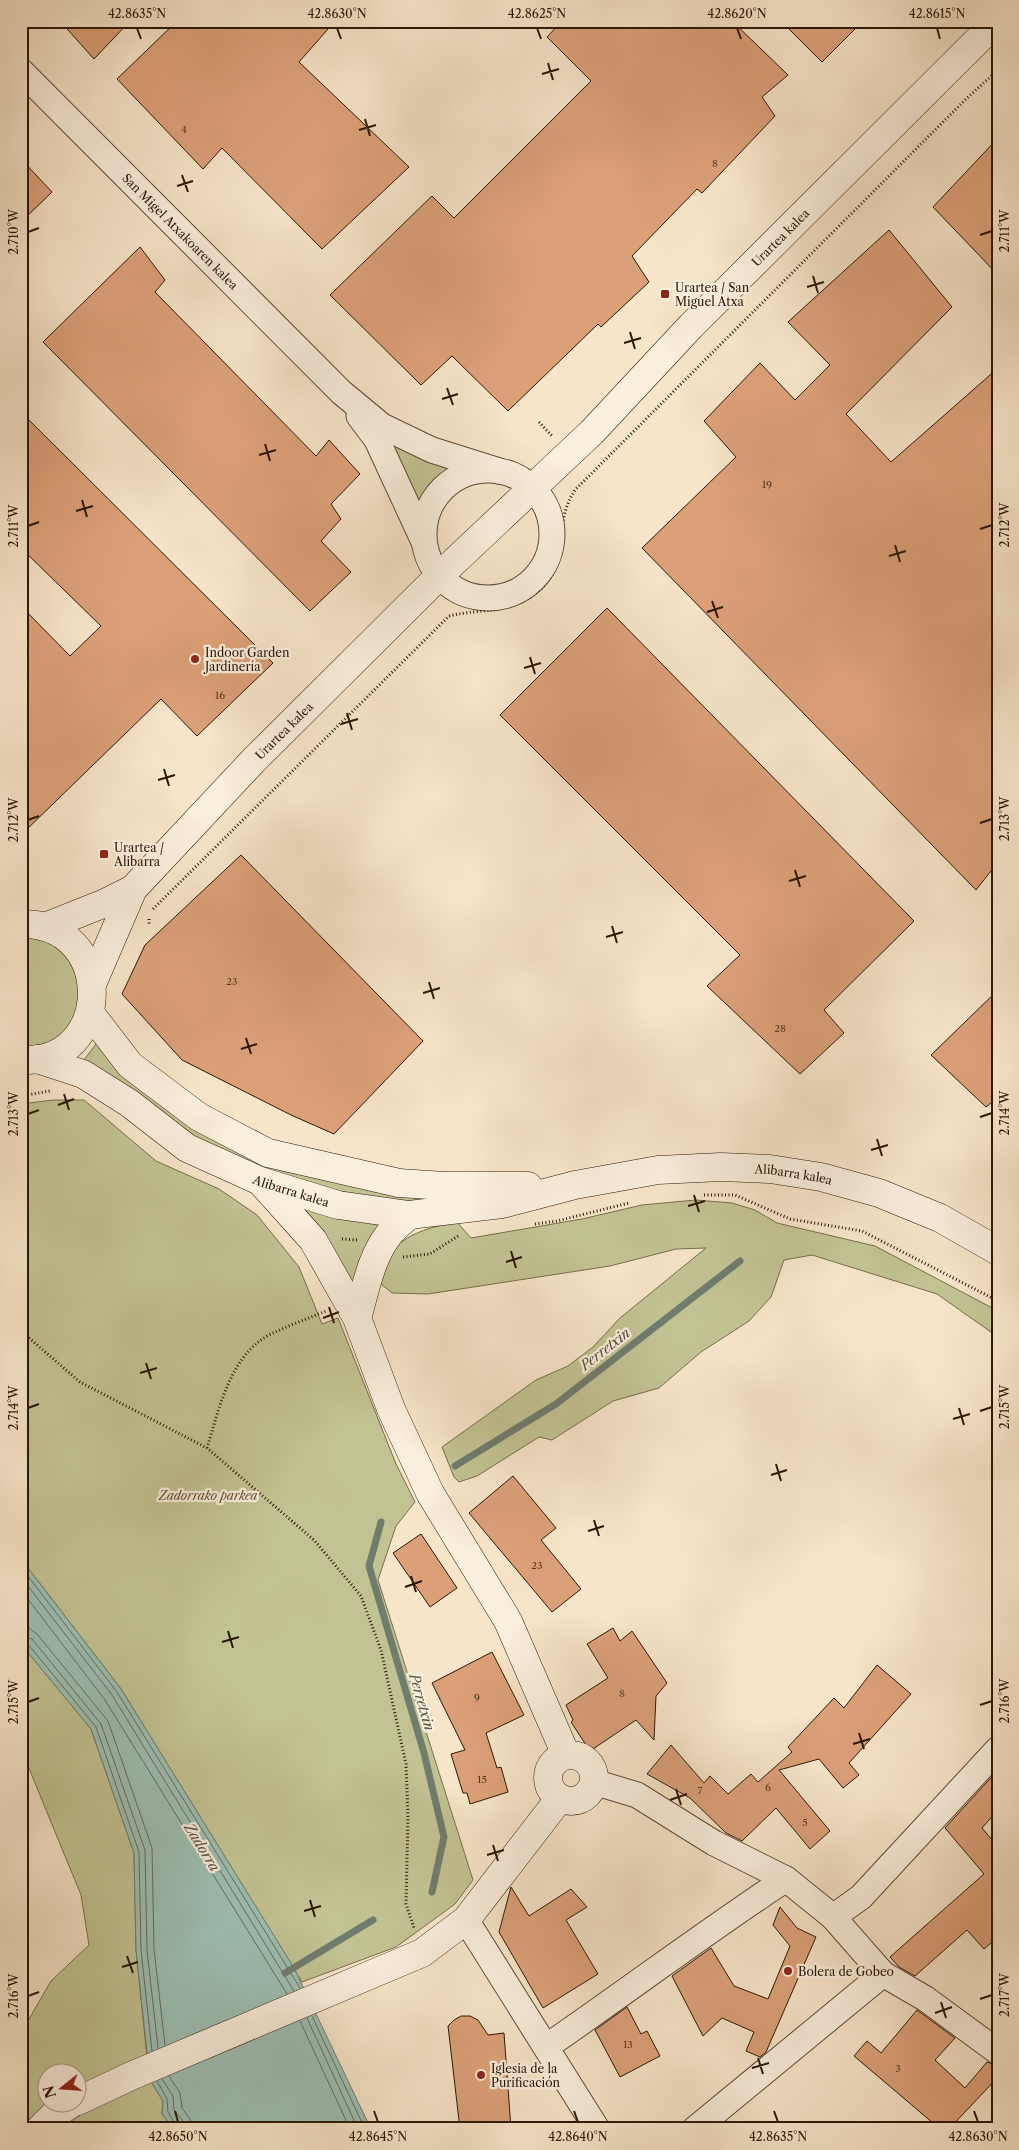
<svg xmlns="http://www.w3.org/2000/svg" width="1019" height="2150" font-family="'Libre Caslon Text',serif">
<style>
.green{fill:#c2c393;stroke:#766d4c}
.water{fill:#9dbfb4;stroke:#6f7c6e}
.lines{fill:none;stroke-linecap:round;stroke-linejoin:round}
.shore{stroke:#646b5d;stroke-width:1}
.stream{stroke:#6f7c6e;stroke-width:7}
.building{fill:#dca078;stroke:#2b1706}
.street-casing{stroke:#5e4a37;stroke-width:27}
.secondary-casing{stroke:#2b1706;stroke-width:29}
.path{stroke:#2b1706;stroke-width:3;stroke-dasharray:1 2.5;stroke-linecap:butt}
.street{stroke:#faeedc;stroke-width:25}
.secondary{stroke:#faeedc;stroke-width:28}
.ticks{fill:none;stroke:#2b1706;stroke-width:2}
.poi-dot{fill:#8f2418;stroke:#faeedc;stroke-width:2}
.labels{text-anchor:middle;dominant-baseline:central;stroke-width:4.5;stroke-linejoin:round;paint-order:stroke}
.number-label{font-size:10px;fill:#573922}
.street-label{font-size:12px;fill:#2b1706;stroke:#faeedc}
.poi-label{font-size:12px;fill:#2b1706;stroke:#faeedc;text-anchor:start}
.park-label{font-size:12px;font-style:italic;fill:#605337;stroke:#faeedc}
.water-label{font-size:14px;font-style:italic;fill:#535243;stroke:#faeedc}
.neatline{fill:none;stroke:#2b1706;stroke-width:2}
.ticks-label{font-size:12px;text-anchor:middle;fill:#2b1706}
</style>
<rect width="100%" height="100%" fill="#f7e5c9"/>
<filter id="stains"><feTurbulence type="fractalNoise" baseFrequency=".004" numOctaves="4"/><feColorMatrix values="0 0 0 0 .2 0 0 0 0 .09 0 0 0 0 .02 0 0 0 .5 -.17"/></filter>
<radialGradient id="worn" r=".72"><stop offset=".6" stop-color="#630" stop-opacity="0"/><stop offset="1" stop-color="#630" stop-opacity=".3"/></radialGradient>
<g class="green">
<path d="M372,421L460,464C436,476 426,486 415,510Z"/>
<path d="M21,935C32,938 54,939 62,946C74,957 84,977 83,994C82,1024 52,1053 21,1048Z"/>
<polygon points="100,1039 202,1125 460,1193 424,1205 328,1194 203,1147 80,1065"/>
<polygon points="53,1100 84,1100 156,1161 219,1189 257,1215 299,1267 322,1324 338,1318 396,1464 415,1502 396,1526 378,1580 473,1880 455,1904 396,1947 302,1982 121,1689 21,1559 21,1104"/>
<polygon points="291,1200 387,1222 355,1293"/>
<path d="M696,1200L732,1203L755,1210L777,1223L875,1246L998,1311V1337L937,1294L812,1255L784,1260L771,1297L749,1321L701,1352L659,1388L613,1401L552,1440L539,1437L477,1476L459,1482L454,1477L442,1447L536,1380L568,1366L593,1347L620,1318L706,1248L676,1249L610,1266L428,1294L392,1293L381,1284C384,1239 420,1229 457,1222L471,1238L582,1219L642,1205Z"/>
<polygon points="21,1644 91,1729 134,1853 136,1950 147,2057 78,2088 78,2072 48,2072 48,2102 51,2103 22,2129 21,2033 51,1981 89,1945 81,1895 21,1749"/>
<polygon points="150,2080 163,2101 162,2114 174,2129 58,2129 76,2113"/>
</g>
<polygon class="water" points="21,1559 121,1689 294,1968 371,2129 174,2129 162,2114 163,2101 150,2080 136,1950 134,1853 91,1729 21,1644"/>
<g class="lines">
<g class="shore">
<polyline points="21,1567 117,1692 300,1988"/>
<polyline points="21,1577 112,1695 294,1991"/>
<polyline points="21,1590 105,1700 287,1994"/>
<polyline points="21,1627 29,1628 37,1634 108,1721 152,1848 154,1949 165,2045"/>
<polyline points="21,1635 32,1639 101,1724 145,1850 147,1950 158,2048"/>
<polyline points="21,1641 27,1643 96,1727 139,1852 141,1950 152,2051"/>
<polyline points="312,2016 365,2129"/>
<polyline points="307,2018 358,2129"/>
<polyline points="300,2021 350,2129"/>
<polyline points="169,2076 180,2093 182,2108 190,2119 192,2129"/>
<polyline points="162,2079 173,2096 174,2110 183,2121 184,2129"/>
<polyline points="157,2081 167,2099 168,2112 178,2129"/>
</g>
<g class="stream">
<polyline points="455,1466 556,1404 740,1261"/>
<polyline points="381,1522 369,1566 424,1753 444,1837 432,1892"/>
<polyline points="285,1973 373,1920"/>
</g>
</g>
<g class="building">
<polygon points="60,21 130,21 94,59"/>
<polygon points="177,21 335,21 299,62 409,167 322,249 222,148 203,169 117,79"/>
<polygon points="562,21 732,21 788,75 762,97 775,116 702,193 697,189 632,256 649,282 601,327 598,324 508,411 452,356 421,385 330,295 432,196 454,218 591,81 547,37"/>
<polygon points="781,21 863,21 822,62"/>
<polygon points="998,138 998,275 933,207"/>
<polygon points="21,159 52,192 21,222"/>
<polygon points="889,230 952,307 846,414 891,462 998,368 998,862 976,890 642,548 736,457 704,421 760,363 795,400 830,365 788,322"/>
<polygon points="140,247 165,280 155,292 316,456 329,440 360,474 331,504 341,519 321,541 351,572 310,611 43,342"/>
<polygon points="21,412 273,663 197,736 161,699 21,835 21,606 70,656 101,626 21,548"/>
<polygon points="607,608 914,921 824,1010 844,1033 800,1074 707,986 740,955 500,715"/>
<polygon points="241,855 423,1041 334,1134 291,1115 182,1060 122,994 145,945"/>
<polygon points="998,990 998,1097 986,1107 931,1055"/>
<polygon points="513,1476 556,1528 541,1540 581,1589 552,1612 469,1513"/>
<polygon points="421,1534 457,1588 430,1607 393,1553"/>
<polygon points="613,1628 620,1641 632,1631 667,1683 656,1696 654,1740 636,1720 590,1751 571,1722 573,1720 566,1705 608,1678 587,1644"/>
<polygon points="492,1652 524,1715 486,1733 497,1768 501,1767 508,1792 470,1804 467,1793 463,1793 451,1754 465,1750 432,1683"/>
<polygon points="877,1665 911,1694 849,1763 859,1775 843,1788 819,1759 779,1770 830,1831 810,1849 776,1808 742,1841 726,1833 690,1798 647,1774 671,1745 704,1783 710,1776 728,1794 751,1774 758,1782 792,1752 788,1747 834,1698 844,1708"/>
<polygon points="998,1770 998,1810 982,1828 998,1847 998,1937 984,1949 967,1930 915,1976 899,1967 890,1957 984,1874 945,1828"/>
<polygon points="511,1887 529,1916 571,1889 587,1907 566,1920 598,1974 543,2008 499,1932"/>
<polygon points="780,1907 797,1928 816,1937 766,2052 760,2057 746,2051 754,2032 722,2018 703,2036 672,1976 711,1948 734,1986 768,1999 790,1946 773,1925"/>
<polygon points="627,2007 641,2034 647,2031 660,2056 620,2077 595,2030"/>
<polygon points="917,2010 955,2038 935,2060 965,2088 987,2062 998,2066 998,2077 949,2129 940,2129 854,2056 867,2041 881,2053"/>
<polygon points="461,2016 470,2016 478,2020 488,2035 504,2033 511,2129 460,2129 448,2026 454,2020"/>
</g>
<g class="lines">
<defs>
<g id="street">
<path id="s1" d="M21,71L341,392L382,426L432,450L499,471"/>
<polyline points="359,416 377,440 424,542"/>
<circle cx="488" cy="534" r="64"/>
<polyline points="594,1782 637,1795 714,1843 786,1879 833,1917 883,1974 926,1999 998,2052"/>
<polyline points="833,1917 861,1897 998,1749"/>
<polyline points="466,1920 597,2129"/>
<path d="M546,2047C626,1992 704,1933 786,1879"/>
<polyline points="695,2129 883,1974"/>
</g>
<g id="secondary">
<path d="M21,924C113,922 115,1057 29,1060"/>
<polyline points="45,927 105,903 133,889"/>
<path id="s2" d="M93,982L133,889L253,761L439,576L592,432L691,326L997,21"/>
<polyline points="90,1013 130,1065 199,1117 268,1153 399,1183 445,1186 528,1186"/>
<path id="s3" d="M37,1059L83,1074L129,1103L187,1148L260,1181L338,1205L409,1215L502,1204L575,1185L658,1170L721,1167L770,1169L821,1177L879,1193L940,1218L998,1251"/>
<polyline points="260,1181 313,1240 357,1318 391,1409 430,1493 508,1621 566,1755"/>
<path d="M357,1318C365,1292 370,1260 387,1237C392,1229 402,1222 409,1215"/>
<circle cx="571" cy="1778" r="23"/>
<polyline points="78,2101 131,2076 422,1953 466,1920 560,1798"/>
<polyline points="40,2129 54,2115 74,2102"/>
</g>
</defs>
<use href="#street" class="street-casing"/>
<use href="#secondary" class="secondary-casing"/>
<g class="path">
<polyline points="539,422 552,436"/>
<path d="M153,909L449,616C486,607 513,616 543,587C552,577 558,566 559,553C562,529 562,510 575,490L967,98L998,70"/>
<polyline points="149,919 149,926"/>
<polyline points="21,1096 50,1091"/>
<polyline points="704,1195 735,1195 790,1219 862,1231 998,1301"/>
<polyline points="535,1224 557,1221 629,1203"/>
<polyline points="342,1239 358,1240"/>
<polyline points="403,1257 430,1254 458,1236"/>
<polyline points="21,1331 80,1382 207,1448 314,1540 361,1596 381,1650 406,1764 408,1817 406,1904 414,1928"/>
<path d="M207,1448C219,1409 230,1356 269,1335C287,1326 307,1319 326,1311"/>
</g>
<use href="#street" class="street"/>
<use href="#secondary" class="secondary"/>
</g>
<path class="ticks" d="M137,28L141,39M337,28L341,39M537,28L541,39M737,28L741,39M937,28L940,39M548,63L553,80M542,74L559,69M365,119L370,136M359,130L376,125M182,175L188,192M177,186L193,181M28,232L39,228M980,235L992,231M813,276L818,293M807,287L824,282M630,332L635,349M624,343L641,338M447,388L453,405M442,399L458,394M265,444L270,461M259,455L276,450M82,500L87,517M76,511L93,506M28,526L39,522M980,529L992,525M895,545L900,562M889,556L906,551M712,601L718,618M707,612L723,607M530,657L535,674M524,668L541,663M347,713L352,730M341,724L358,719M164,769L169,786M158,780L175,775M28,820L39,816M980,823L992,819M795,870L800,887M789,881L806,876M612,926L617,943M606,937L623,932M429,982L434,999M423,993L440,988M246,1038L251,1054M241,1049L257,1044M64,1094L69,1110M58,1105L74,1099M28,1114L39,1110M980,1117L992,1113M877,1139L882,1156M871,1150L888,1145M694,1195L699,1212M688,1206L705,1201M511,1251L516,1268M506,1262L522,1257M329,1307L334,1323M323,1318L339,1312M146,1363L151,1379M140,1373L157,1368M28,1408L39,1404M959,1408L964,1425M980,1411L992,1407M953,1419L970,1414M776,1464L781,1481M771,1475L787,1470M594,1520L599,1536M588,1531L604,1526M411,1576L416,1592M405,1587L422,1581M228,1631L233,1648M222,1642L239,1637M28,1702L39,1698M980,1705L992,1701M859,1733L864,1749M853,1744L870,1739M676,1789L681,1805M670,1800L687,1794M493,1845L498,1861M487,1855L504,1850M310,1900L315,1917M304,1911L321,1906M127,1956L133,1973M122,1967L138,1962M28,1996L39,1992M980,1999L992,1995M941,2002L946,2018M935,2013L952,2007M758,2058L763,2074M752,2068L769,2063M175,2111L178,2122M374,2111L378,2122M574,2111L578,2122M774,2111L778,2122M974,2111L978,2122"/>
<g class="poi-dot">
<rect x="660" y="289" width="10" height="10" rx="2.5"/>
<circle cx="195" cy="659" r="5"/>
<rect x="99" y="849" width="10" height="10" rx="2.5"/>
<circle cx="788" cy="1971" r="5"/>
<circle cx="481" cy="2075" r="5"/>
</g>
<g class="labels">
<g class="number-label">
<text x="184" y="129">4</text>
<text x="715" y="163">8</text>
<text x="767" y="484">19</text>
<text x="220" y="695">16</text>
<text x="232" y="981">23</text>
<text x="780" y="1028">28</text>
<text x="537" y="1565">23</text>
<text x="622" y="1693">8</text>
<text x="477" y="1697">9</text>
<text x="482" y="1779">15</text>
<text x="768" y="1787">6</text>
<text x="700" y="1790">7</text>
<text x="805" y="1822">5</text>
<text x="628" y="2044">13</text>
<text x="898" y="2068">3</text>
</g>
<g class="street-label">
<text stroke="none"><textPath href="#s1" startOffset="226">San Migel Atxakoaren kalea</textPath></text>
<text stroke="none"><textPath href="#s2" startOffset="1020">Urartea kalea</textPath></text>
<text stroke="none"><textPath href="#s2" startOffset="320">Urartea kalea</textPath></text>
<text stroke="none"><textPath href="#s3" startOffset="799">Alibarra kalea</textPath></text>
<text stroke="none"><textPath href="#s3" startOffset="289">Alibarra kalea</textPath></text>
</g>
<g class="poi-label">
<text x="675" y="287">Urartea / San<tspan x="675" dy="14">Miguel Atxa</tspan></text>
<text x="205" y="652">Indoor Garden<tspan x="205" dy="14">Jardinería</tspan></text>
<text x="114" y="847">Urartea /<tspan x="114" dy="14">Alibarra</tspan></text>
<text x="798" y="1971">Bolera de Gobeo</text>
<text x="491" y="2068">Iglesia de la<tspan x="491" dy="14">Purificación</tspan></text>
</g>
<g class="park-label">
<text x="208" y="1495">Zadorrako parkea</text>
</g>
<g class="water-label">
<text transform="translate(605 1349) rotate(-38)">Perretxin</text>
<text transform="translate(422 1702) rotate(74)">Perretxin</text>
<text transform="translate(202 1847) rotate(58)">Zadorra</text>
</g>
</g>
<rect width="1019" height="2150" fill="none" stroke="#f7e5c9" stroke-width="55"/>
<g transform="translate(62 2088) rotate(253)"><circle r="24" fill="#faeedc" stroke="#a79886"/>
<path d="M0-4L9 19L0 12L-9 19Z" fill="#8f2418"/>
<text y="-8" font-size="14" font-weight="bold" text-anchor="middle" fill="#2b1706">N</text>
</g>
<rect x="28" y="28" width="964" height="2094" class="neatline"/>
<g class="ticks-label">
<text x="137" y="18">42.8635°N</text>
<text x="337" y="18">42.8630°N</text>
<text x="537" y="18">42.8625°N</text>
<text x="737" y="18">42.8620°N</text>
<text x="937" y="18">42.8615°N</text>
<text transform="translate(1005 231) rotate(-90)" y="4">2.711°W</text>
<text transform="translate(14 232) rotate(-90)" y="4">2.710°W</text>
<text transform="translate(1005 525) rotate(-90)" y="4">2.712°W</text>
<text transform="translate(14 526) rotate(-90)" y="4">2.711°W</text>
<text transform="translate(1005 819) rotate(-90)" y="4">2.713°W</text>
<text transform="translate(14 820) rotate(-90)" y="4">2.712°W</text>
<text transform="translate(1005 1113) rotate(-90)" y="4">2.714°W</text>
<text transform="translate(14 1114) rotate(-90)" y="4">2.713°W</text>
<text transform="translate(1005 1407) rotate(-90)" y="4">2.715°W</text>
<text transform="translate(14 1408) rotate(-90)" y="4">2.714°W</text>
<text transform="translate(1005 1701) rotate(-90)" y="4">2.716°W</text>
<text transform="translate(14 1702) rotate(-90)" y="4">2.715°W</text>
<text transform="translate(1005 1995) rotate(-90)" y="4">2.717°W</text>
<text transform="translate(14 1996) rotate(-90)" y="4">2.716°W</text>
<text x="178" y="2141">42.8650°N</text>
<text x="378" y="2141">42.8645°N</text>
<text x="578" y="2141">42.8640°N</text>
<text x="778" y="2141">42.8635°N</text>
<text x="978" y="2141">42.8630°N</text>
</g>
<rect width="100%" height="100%" filter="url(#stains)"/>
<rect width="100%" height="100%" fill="url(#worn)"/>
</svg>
